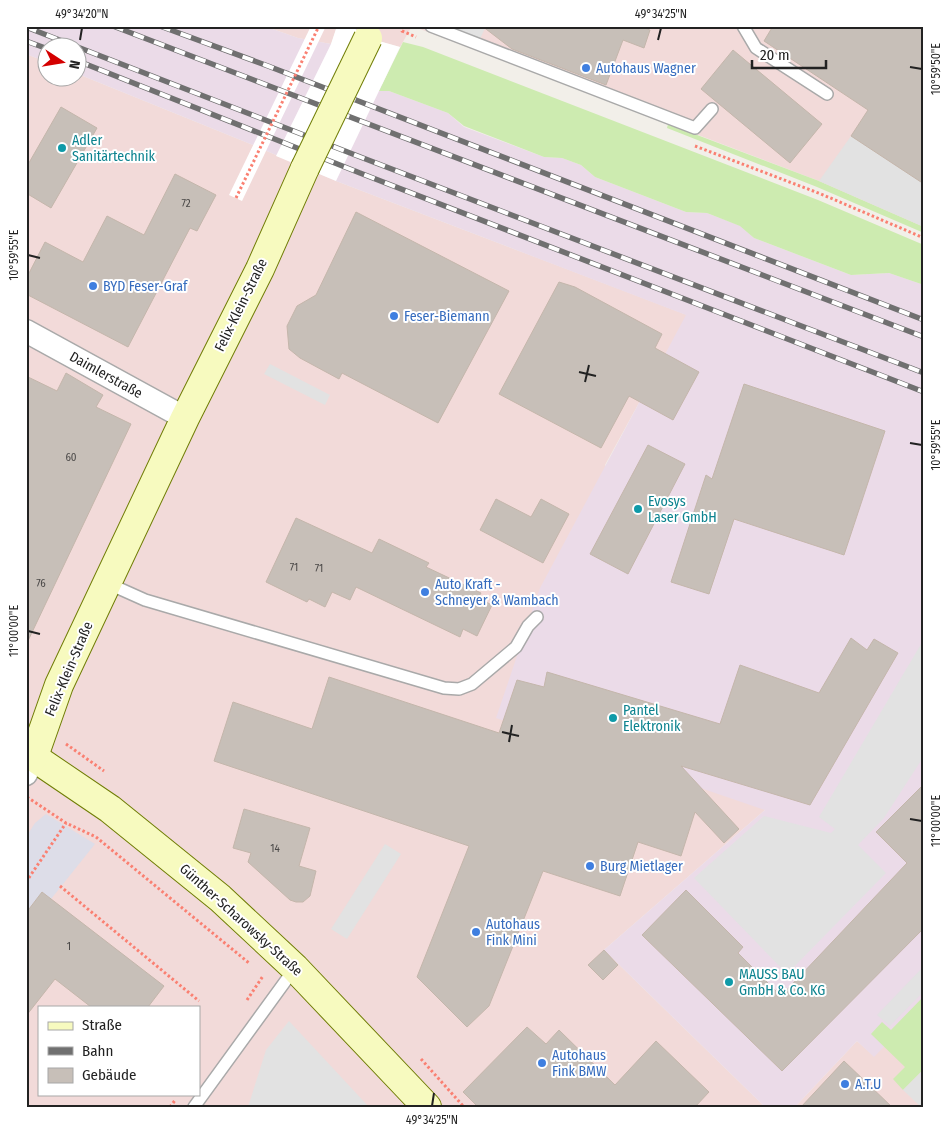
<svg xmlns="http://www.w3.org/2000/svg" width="950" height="1133" font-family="'Fira Sans Condensed',sans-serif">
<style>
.commercial{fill:#f2dad9;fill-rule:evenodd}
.industrial{fill:#ebdbe8}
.grass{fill:#cdebb0}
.parking{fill:#e2e2e2}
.plaza{fill:#dddde8}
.pier{fill:#fff}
.building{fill:#c7bfb8;stroke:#c4b6ab}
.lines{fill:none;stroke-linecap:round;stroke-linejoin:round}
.lane-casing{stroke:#a9a9a9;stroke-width:14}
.street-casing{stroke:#a9a9a9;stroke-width:25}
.secondary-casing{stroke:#707d05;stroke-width:30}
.path{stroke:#fa8072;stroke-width:3;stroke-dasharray:2.5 2.5;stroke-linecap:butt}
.lane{stroke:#fff;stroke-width:11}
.street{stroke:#fff;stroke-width:22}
.secondary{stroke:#f7fabf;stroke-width:28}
.rail-casing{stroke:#707070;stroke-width:5.5}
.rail{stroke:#fff;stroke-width:4;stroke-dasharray:11;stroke-linecap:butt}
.secondary-bridge-casing{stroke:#707d05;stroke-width:30;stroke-linecap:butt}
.path-bridge{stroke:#fa8072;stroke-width:3;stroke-dasharray:2.5 2.5;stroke-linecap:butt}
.secondary-bridge{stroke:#f7fabf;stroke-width:28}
.ticks{fill:none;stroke:#222;stroke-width:2}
.shop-dot{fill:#3f7fe0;stroke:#fff;stroke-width:2}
.culture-dot{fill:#0f9aa8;stroke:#fff;stroke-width:2}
.labels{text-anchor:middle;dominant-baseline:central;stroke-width:4;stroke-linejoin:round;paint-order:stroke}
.number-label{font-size:11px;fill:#4b4948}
.shop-label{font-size:14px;fill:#366cbe;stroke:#fff;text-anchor:start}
.culture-label{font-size:14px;fill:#0d838f;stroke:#fff;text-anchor:start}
.street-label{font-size:14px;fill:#222;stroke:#fff}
.neatline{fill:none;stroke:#222;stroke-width:2}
.ticks-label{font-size:12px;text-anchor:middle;fill:#222}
</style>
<rect width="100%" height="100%" fill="#f2efe9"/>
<g class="commercial">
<polygon points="264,26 337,26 331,44 298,38"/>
<polygon points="351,26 412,26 400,47 368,38"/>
<polygon points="412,26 924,26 924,227 819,181"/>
<path d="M26,54L47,62L48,78H78V74L253,145L336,181L687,315L605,465L765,810L604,950L765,1107H26ZM39,1007H199V1094H39Z"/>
<polygon points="924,1006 924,1107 795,1107 857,1041 874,1056"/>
</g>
<polygon class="industrial" points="26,26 264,26 298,38 331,44 389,91 448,113 464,127 544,157 562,158 581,165 595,177 686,212 707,213 741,226 754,238 851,275 889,273 924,285 924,1006 874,1057 857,1041 795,1107 765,1107 604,950 765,810 496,718 540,588 686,315 336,181 253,145 78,74 78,48 48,48 47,62 26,54"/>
<g class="grass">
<polygon points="403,42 423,47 818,200 924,245 924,285 889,273 851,275 754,238 740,226 707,213 686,212 595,177 581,165 562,158 544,157 464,126 448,113 389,91 379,91"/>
<polygon points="668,124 819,181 924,227 924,233 817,187 667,128"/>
<polygon points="924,996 924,1074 921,1072 903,1090 893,1079 905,1067 871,1034 882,1022 891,1030"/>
</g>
<g class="parking">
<polygon points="447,26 486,26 480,39"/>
<polygon points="851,136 924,184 924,227 819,181"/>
<polygon points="270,364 330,395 325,405 264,374"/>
<polygon points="924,639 924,756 884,818 858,845 886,873 787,974 694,878 764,816 831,833 835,829 819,817"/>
<polygon points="385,844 401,854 347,939 331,929"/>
<polygon points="924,966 924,991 890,1026 877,1015"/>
<polygon points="289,1021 369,1107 248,1107 266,1050"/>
<polygon points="921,1072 924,1074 924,1107 921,1107 903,1090"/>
</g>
<polygon class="plaza" points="46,814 95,844 51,899 26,913 26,837 35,823"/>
<g class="pier">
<polygon points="311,26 326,26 242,201 229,195"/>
<polygon points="337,26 351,26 368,38 400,47 336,181 276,156 331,44"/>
</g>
<g class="building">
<polygon points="482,26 639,26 650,30 644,48 623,40 606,85 512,49"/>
<polygon points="773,26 924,26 924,184 851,136 868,110 764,41"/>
<polygon points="733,50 822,124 790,163 701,89"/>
<polygon points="61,107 97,128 51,208 26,193 26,168"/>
<polygon points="175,174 216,195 197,231 190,228 128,347 26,294 26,279 45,242 83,262 107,216 144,235"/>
<polygon points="356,212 509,291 438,423 342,373 339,379 300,358 289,349 287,326 297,306 316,295"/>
<polygon points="559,282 575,287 662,334 655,348 699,372 673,420 629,396 601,448 499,394"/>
<polygon points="66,373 103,395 96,407 131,424 26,645 26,376 57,391"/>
<polygon points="744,384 885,431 844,555 734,519 709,594 671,582 706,475 712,479"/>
<polygon points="648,445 685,464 628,574 590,554"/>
<polygon points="496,499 531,517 541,499 569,514 543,563 480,530"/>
<polygon points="296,518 372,553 379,539 429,563 426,567 481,593 478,598 492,605 477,636 463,629 460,637 356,587 350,600 332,592 325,607 309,599 307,602 266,582"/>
<polygon points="851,638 867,650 874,639 898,653 810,805 681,766 739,829 724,843 695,812 681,856 638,842 620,896 543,871 489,1006 467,1027 417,977 469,846 214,761 233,702 312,729 329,677 499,733 517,680 544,687 547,672 720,724 740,665 819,693"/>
<polygon points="924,784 924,928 782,1071 642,935 686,890 743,947 738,953 781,996 907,863 876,832"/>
<polygon points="244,809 310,828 299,866 316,871 310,896 303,902 296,902 290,900 248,862 251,853 233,848"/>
<polygon points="42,892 164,986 148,1007 91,1007 55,979 26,1016 26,913"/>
<polygon points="604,950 618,965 603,980 588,965"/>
<polygon points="527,1027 546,1044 559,1030 615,1085 656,1041 709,1092 695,1107 478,1107 463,1092"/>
<polygon points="844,1061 892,1107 801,1107"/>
</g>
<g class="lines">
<defs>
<g id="lane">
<polyline points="431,26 695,128 712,109"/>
<polyline points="743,26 756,48 827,94"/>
<polyline points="107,583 145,600 444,688 459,689 472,684 516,647 528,626 537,617"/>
<polyline points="194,1107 295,968"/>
</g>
<g id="street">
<polyline points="26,331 185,418"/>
<polyline points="26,774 34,756"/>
</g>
<g id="secondary">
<polyline points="26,752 110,809 220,898 295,968 427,1107"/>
<polyline points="34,756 59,685 185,418 260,269 305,168"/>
</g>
</defs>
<use href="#lane" class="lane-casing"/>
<use href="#street" class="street-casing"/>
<use href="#secondary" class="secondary-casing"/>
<g class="path">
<polyline points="401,26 402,31 416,37"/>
<polyline points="695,146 821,194 924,238"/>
<polyline points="66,744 104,771"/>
<polyline points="27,797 66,823 96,837 249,963"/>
<polyline points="26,882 66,823"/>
<polyline points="60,886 199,1001"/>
<polyline points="247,1000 263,976"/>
<polyline points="421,1059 464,1107"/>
<polyline points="170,1107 176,1099"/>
</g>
<use href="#lane" class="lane"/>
<use href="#street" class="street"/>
<use href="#secondary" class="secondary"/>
<defs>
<g id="rail">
<polyline points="113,26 924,337"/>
<polyline points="160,26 268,66 924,320"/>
<polyline points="26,27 363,158 924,373"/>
<polyline points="26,41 48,49"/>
<polyline points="78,61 360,173 924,392"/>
</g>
</defs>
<use href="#rail" class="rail-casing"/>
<use href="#rail" class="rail"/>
<defs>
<polyline id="secondary-bridge" points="305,168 368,38"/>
</defs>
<use href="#secondary-bridge" class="secondary-bridge-casing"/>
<polyline class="path-bridge" points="236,198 319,26"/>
<use href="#secondary-bridge" class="secondary-bridge"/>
</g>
<path class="ticks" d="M80,40L82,28M658,40L661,28M910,67L922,69M28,255L40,258M579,372L596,376M585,382L589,365M910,443L922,445M28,631L40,634M502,732L519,736M509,742L512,725M910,819L922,821M432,1106L434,1093"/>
<g class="shop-dot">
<circle cx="586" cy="68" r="5"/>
<circle cx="93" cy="286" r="5"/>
<circle cx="394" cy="316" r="5"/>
<circle cx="425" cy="592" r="5"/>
<circle cx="590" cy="866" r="5"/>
<circle cx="476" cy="932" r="5"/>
<circle cx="542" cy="1063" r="5"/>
<circle cx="845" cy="1084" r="5"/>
</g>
<g class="culture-dot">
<circle cx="62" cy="148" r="5"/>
<circle cx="638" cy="509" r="5"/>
<circle cx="613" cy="718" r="5"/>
<circle cx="729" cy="982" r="5"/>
</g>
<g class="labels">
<g class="number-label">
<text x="186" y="203">72</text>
<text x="71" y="457">60</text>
<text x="294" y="567">71</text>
<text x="319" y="568">71</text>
<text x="41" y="583">76</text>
<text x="275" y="848">14</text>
<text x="69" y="946">1</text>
</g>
<g class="shop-label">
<text x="596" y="68">Autohaus Wagner</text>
<text x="103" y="286">BYD Feser-Graf</text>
<text x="404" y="316">Feser-Biemann</text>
<text x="435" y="584">Auto Kraft -<tspan x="435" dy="16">Schneyer &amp; Wambach</tspan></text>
<text x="600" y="866">Burg Mietlager</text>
<text x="486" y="924">Autohaus<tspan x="486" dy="16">Fink Mini</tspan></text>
<text x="552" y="1055">Autohaus<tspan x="552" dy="16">Fink BMW</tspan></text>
<text x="855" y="1084">A.T.U</text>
</g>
<g class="culture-label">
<text x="72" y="140">Adler<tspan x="72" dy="16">Sanitärtechnik</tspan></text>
<text x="648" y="501">Evosys<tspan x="648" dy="16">Laser GmbH</tspan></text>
<text x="623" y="710">Pantel<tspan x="623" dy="16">Elektronik</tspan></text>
<text x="739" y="974">MAUSS BAU<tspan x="739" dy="16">GmbH &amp; Co. KG</tspan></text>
</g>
<g class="street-label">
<text transform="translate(241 305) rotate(-64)">Felix-Klein-Straße</text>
<text transform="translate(106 375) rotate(29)">Daimlerstraße</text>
<text transform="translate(69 669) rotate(-67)">Felix-Klein-Straße</text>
<text transform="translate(241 920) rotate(42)">Günther-Scharowsky-Straße</text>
</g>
</g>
<rect width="950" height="1133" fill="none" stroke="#ffffff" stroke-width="55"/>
<rect x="38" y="1006" width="162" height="90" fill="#ffffff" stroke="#a7a7a7"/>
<rect x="48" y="1022" width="25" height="8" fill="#f7fabf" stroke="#a7a7a7"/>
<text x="82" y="1030" font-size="15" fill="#222222">Straße</text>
<rect x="48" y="1047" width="25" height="8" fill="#707070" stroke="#a7a7a7"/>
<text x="82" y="1056" font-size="15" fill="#222222">Bahn</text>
<rect x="48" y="1068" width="25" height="15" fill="#c7bfb8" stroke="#a7a7a7"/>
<text x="82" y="1080" font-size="15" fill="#222222">Gebäude</text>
<g transform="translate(62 62) rotate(102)"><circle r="24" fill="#ffffff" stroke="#a7a7a7"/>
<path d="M0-4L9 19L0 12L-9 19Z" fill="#d40000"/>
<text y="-8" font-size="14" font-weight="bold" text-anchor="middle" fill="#222222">N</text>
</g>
<path d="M752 60v8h74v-8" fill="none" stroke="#222222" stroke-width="2.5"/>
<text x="760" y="60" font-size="15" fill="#222222" stroke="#ffffff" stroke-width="4" paint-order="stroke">20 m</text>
<rect x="28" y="28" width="894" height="1078" class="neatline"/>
<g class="ticks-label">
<text x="82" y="18">49°34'20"N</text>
<text x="661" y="18">49°34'25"N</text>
<text transform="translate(936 69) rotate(-90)" y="4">10°59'50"E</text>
<text transform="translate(14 255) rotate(-90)" y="4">10°59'55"E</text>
<text transform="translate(936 445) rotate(-90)" y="4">10°59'55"E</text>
<text transform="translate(14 631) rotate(-90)" y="4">11°00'00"E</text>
<text transform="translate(936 821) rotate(-90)" y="4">11°00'00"E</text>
<text x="432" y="1124">49°34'25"N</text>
</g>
</svg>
